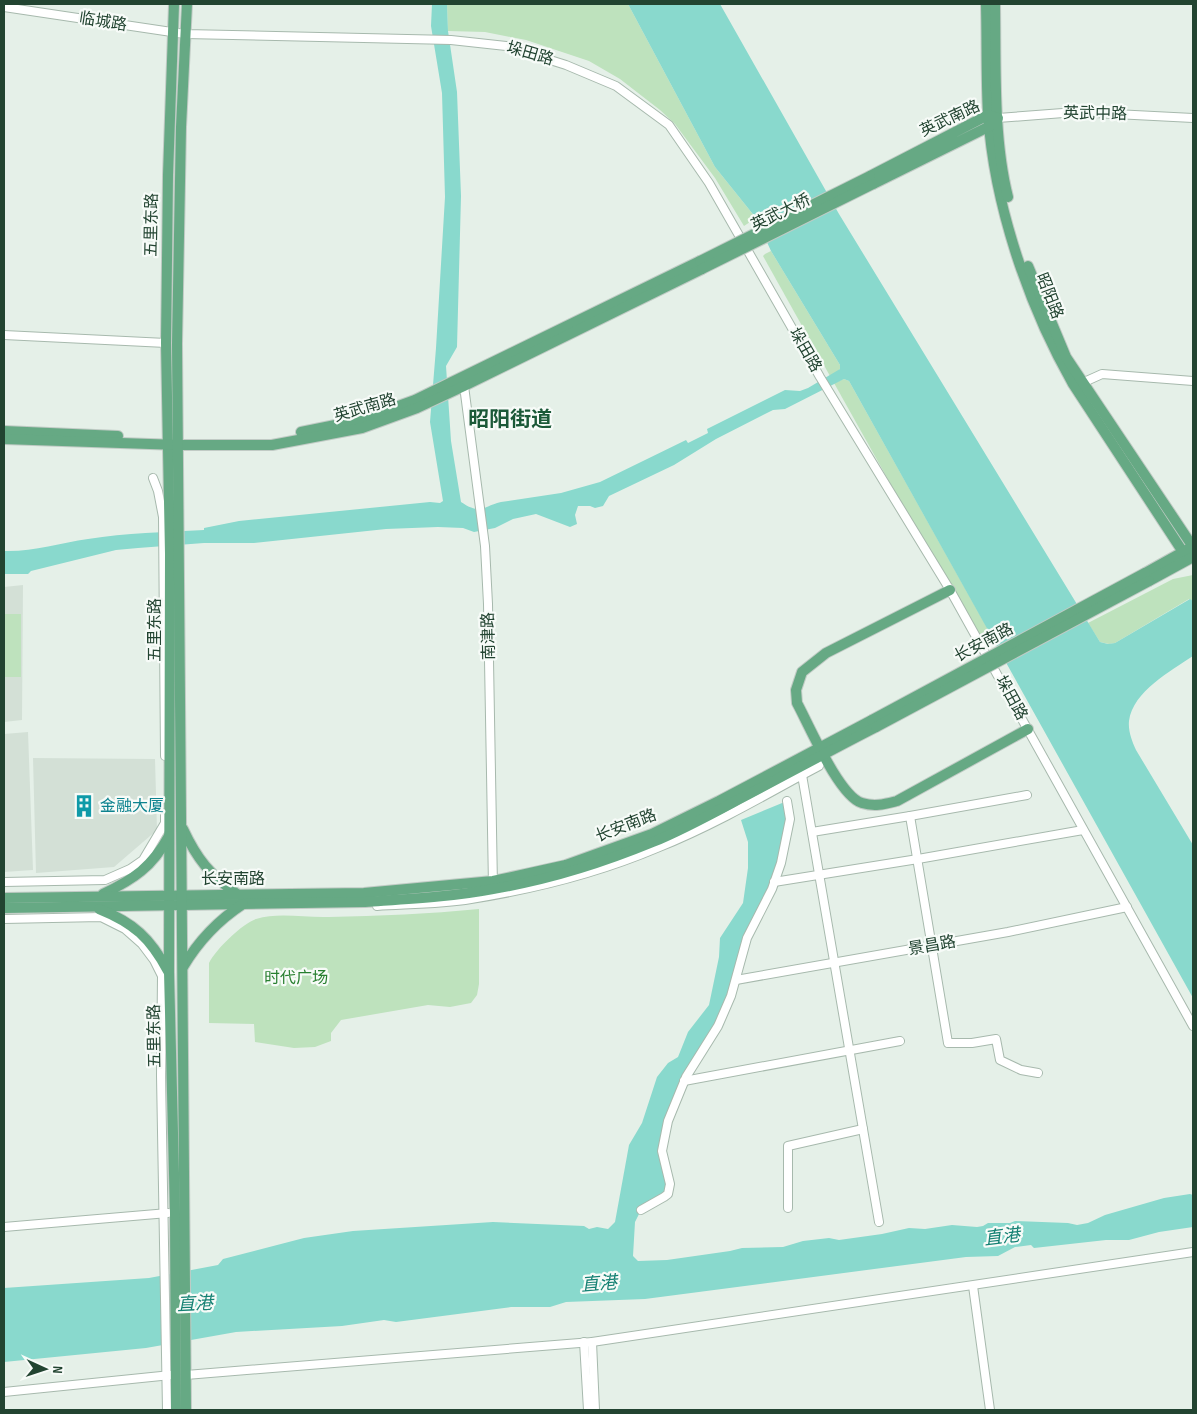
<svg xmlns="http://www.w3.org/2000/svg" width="1197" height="1414" font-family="'Sofia Sans Condensed','Noto Sans SC',sans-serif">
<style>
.built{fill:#d3e0d6}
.green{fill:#bee2bd}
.water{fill:#89d9cd}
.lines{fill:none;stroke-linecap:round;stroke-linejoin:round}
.minor-casing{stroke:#a7b9ad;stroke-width:10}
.major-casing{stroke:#c1cbc5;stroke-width:12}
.minor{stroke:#fff;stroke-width:8}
.major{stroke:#66a984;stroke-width:10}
.major-bridge-casing{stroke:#c1cbc5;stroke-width:12;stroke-linecap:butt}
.major-bridge{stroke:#66a984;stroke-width:10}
.labels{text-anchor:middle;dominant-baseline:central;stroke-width:4.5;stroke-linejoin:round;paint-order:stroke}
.street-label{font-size:16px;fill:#224431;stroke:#f7fbf8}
.culture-label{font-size:16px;fill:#0d838f;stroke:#f7fbf8;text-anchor:start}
.park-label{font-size:16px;fill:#287f30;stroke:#f7fbf8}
.water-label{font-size:18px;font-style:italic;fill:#158173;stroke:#f7fbf8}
.district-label{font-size:21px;font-weight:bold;fill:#1b5938;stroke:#f7fbf8}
</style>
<rect width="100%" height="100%" fill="#e5f0e8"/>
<g class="built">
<polygon points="23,585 22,720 4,722 4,587"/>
<polygon points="28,732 33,870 4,872 4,734"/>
<polygon points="33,758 155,759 157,830 114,867 36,873"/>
</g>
<g class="green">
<polygon points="447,4 628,4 715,167 756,218 744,226 715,178 675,124 660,110 620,79 589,61 526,40 485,32 448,31"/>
<polygon points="771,251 840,365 841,367 838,372 830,376 763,256 765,254"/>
<polygon points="844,379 849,381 995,642 983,649 834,383"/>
<polygon points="1193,575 1193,601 1189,599 1115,643 1109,644 1100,642 1088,623 1173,579"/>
<rect x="4" y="614" width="17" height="63"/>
<path d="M479,909V984L477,995L471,1003L450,1007L428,1005L341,1020L331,1033V1041L315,1047L294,1048L255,1042L254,1024L209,1023V963C216,949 242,924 256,919C279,912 305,918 329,917C379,916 429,914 479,909Z"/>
</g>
<g class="water">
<path d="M432,4H447L448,31L457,92L461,196L457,347L446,366L451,441L461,502C482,516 483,506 501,502L561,493L600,482L686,440L688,443L708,433L707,429L785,390L800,391L808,388L840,369V365L771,251L756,218L715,167L628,4H720L839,214L1100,642L1108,644L1115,643L1190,599L1193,601V656C1171,671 1133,691 1129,721C1128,731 1132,741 1136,750L1193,845V998L849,381L844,379L785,409L773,410L716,439L674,465L609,496L603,506L595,508L590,506H578L575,515L577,524L570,527L536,514L513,519L495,528L474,532L463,528L438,527L386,529L254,543H204L138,548L116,550L31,571L28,574H4V551C32,552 60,543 88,539C126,533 165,532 204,530V528L239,521L430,502L440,503L443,501L430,422L436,348L445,197L442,93L431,26Z"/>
<polygon points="787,801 790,819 781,863 757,919 731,996 686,1077 662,1151 668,1194 641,1210 635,1222 633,1256 638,1261 667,1260 730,1251 742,1248 783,1247 803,1241 829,1238 839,1240 882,1234 909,1228 925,1229 952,1225 977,1227 983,1226 988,1223 1010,1223 1015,1221 1068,1223 1077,1225 1088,1223 1105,1215 1164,1198 1190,1194 1193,1195 1193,1227 1159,1232 1129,1240 1106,1240 1034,1248 1031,1245 1015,1247 998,1256 966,1257 645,1299 566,1302 550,1307 511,1307 396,1322 384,1320 342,1326 236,1332 146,1348 4,1362 4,1288 149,1278 218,1265 223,1259 304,1238 353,1231 493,1222 584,1226 589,1229 597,1227 608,1229 615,1222 629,1145 642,1123 657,1077 668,1063 678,1057 688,1032 709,1005 719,957 720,938 743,903 748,868 748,842 741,820"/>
</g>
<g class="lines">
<defs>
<g id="minor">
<polyline points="4,7 185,34 451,40 506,46 566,65 616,86 669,125 709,183 820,377 950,590 1193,1026"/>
<polyline points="998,118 1076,112 1193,118"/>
<polyline points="4,335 166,343"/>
<polyline points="462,382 464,386 485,546 488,604 493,886"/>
<polyline points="1082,383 1102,374 1193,381"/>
<polyline points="153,478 158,491 163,517 165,756"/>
<polyline points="802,775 879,1222"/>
<polyline points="910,816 948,1043 972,1043 996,1039 1000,1060 1021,1070 1038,1073"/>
<polyline points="812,832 910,816 1027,795"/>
<polyline points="4,882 105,880 130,869 143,860 165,823 165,815"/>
<polyline points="774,882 918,859 1083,830"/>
<path d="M377,906C408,904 440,904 471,899C534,889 598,873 657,848C707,828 755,801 802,775L819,766L823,753"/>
<polyline points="4,919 101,917 125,929 142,944 154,960 162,976 161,1076 167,1410"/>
<polyline points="736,980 1008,932 1127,907"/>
<polyline points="684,1081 900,1041"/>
<polyline points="788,1208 788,1146 863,1129"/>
<polyline points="641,1210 664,1197 668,1194 670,1184 662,1151 668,1121 686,1077 718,1026 731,996 747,938 772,889 781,863 790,819 787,801"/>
<polyline points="4,1227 168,1213"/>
<polyline points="973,1286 990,1410"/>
<polyline points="584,1342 588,1410"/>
<polyline points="592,1342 595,1410"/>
<polyline points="186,1375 592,1342 1193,1252"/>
<polyline points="4,1392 171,1375"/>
</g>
<g id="major">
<polyline points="174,4 168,175 166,343 170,554 169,972 175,1213 176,1410"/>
<path d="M986,4C987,40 986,77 988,114C994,204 1028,305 1073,384L1183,552L1193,557"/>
<path d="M995,4C996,65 993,138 1008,197"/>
<polyline points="870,176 988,115 998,118 990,126 873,184"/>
<polyline points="1028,266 1066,357 1193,547 1193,552"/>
<polyline points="4,431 118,436"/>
<polyline points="301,432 360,420 415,400 700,261"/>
<polyline points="4,439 179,445 272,445 362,428 417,408 464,386 702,269"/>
<polyline points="1145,573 1188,549"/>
<polyline points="1149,581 1193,557"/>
<path d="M950,590L826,653L802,672L796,690L797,703C809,725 839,796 862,803C875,807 885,804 897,801L1028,729"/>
<path d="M183,829C197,859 210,875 237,894"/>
<path d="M103,894C134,879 152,867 169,836"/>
<polyline points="4,898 364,893 493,881 530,873 566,865 652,834 719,801 872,720"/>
<path d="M4,908L365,902C408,899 451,897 493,889C548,880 602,863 653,842C680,831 706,817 732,803C780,778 827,752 876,727"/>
<path d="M99,909C134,923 150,938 168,971"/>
<path d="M183,967C199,940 217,921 243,904"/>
<polyline points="186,1410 177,344 181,127 187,4"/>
</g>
</defs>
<use href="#minor" class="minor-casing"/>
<use href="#major" class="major-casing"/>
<use href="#minor" class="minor"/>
<use href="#major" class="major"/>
<defs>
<g id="major-bridge">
<polyline points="700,261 870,176"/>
<polyline points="702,269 873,184"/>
<polyline points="872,720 1145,573"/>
<polyline points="876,727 1149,581"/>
</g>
</defs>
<use href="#major-bridge" class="major-bridge-casing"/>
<use href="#major-bridge" class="major-bridge"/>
</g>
<defs>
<symbol id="building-bare" viewBox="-9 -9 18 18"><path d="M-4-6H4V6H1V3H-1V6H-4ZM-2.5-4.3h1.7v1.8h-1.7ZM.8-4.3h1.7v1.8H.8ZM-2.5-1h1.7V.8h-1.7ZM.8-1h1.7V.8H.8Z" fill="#0f9aa8" stroke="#f7fbf8" stroke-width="2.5" paint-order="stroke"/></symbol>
</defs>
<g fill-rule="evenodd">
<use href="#building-bare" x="68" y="790" width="32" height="32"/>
</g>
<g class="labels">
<g class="street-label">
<text transform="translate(103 22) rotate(9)">临城路</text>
<text transform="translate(530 54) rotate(16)">垛田路</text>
<text transform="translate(1095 114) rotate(1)">英武中路</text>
<text transform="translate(950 119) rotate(-25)">英武南路</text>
<text transform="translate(781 213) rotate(-26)">英武大桥</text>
<text transform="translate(152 225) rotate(-89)">五里东路</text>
<text transform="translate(1049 296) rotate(69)">昭阳路</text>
<text transform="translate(805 350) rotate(60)">垛田路</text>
<text transform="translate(365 408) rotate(-16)">英武南路</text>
<text transform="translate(155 630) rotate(-90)">五里东路</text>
<text transform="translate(489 636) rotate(-91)">南津路</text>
<text transform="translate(984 643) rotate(-28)">长安南路</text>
<text transform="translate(1011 698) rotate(61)">垛田路</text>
<text transform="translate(626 826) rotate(-21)">长安南路</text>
<text x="233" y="879">长安南路</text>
<text transform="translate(932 946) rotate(-10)">景昌路</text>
<text transform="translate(155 1036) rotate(-91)">五里东路</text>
</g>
<g class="culture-label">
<text x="100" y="806">金融大厦</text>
</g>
<g class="park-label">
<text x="296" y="978">时代广场</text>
</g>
<g class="water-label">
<text transform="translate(1002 1237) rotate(-7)">直港</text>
<text transform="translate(599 1284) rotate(-5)">直港</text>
<text transform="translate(195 1304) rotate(-3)">直港</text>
</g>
<g class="district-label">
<text x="510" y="419">昭阳街道</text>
</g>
</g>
<rect width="1197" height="1414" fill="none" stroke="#224431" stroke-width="10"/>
<g transform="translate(45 1369) rotate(93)" stroke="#f7fbf8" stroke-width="4" paint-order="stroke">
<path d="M0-4L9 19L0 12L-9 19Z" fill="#224431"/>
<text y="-8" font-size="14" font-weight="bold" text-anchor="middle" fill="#224431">N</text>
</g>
</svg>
